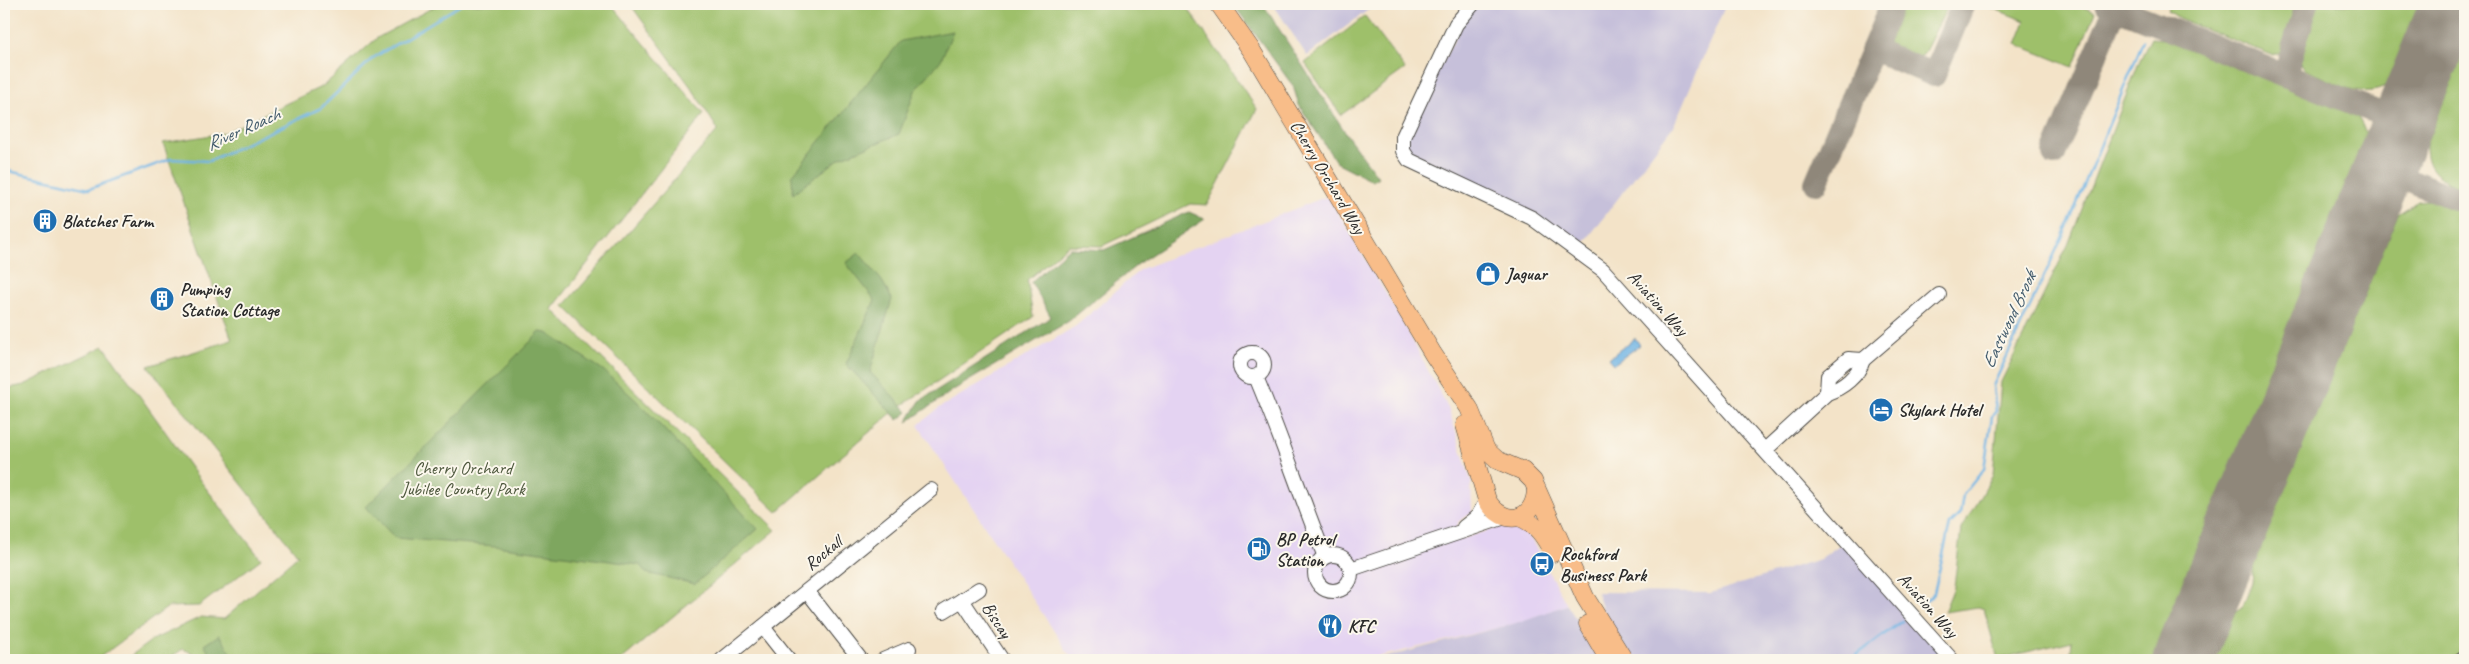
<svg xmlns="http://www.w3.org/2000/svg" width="2469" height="664" font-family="Caveat,sans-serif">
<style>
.built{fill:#e4d3f2}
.industrial{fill:#c6c0da}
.green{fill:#9ec06a;stroke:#64764a}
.forest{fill:#7ea65e;stroke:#546844}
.water{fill:#6eb3e4;stroke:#4c6f88}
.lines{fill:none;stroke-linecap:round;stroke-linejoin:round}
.stream{stroke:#6eb3e4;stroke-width:2.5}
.taxiway{stroke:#8f877a;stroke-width:24}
.runway{stroke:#8f877a;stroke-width:61}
.minor-casing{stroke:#494743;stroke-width:16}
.major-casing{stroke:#494743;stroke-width:19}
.minor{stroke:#fff;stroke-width:14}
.major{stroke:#f8bd89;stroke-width:18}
.labels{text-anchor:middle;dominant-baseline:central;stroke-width:4;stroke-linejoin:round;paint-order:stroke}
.street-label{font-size:18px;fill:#2b2b2b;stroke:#fbf7ec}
.poi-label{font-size:18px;font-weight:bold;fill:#2b2b2b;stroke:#fbf7ec;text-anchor:start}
.park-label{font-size:18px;fill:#4e583e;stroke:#fbf7ec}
.water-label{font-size:19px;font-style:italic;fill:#425b6c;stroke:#fbf7ec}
</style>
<rect width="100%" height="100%" fill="#fbf7ec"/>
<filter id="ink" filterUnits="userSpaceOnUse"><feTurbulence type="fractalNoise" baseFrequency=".02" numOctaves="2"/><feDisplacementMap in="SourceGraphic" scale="10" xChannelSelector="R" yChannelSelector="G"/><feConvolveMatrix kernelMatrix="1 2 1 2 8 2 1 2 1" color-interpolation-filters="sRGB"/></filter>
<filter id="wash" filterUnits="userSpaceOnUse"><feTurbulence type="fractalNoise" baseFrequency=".0096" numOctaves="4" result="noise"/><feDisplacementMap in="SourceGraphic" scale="20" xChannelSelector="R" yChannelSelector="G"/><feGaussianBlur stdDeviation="1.12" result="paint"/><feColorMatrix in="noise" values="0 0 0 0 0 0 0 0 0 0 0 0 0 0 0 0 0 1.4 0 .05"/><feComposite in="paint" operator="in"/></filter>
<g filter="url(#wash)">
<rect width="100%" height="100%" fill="#f3e3c8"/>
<polygon class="built" points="1328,196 1401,319 1449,410 1471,481 1472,513 1459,521 1453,534 1461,539 1504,526 1520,528 1531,539 1567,605 1514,624 1365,660 1073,660 918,425 939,408 1076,326 1141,269"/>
<g class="industrial">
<polygon points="1273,4 1376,4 1307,56"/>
<polygon points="1473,4 1726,4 1674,125 1578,251 1532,218 1409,160 1403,137"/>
<polygon points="1846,540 1951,660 1629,660 1607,624 1597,592 1711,593 1820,559"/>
<polygon points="1567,605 1602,660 1375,660 1513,624"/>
</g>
<g class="green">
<polygon points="439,4 611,4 704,114 552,309 776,530 621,660 208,660 183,649 166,660 125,660 152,640 201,617 224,619 298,555 148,366 232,340 163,143 224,133 323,86 377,38"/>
<polygon points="630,4 1185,4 1257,109 1207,205 1190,204 1102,246 1068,245 1027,280 1033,317 895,410 777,512 564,306 718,130 693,90"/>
<polygon points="1904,4 1949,4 1923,55 1913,60 1889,50 1887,42"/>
<polygon points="1982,4 2075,4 2095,12 2073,67 2016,44 2025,21"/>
<path d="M2170,4H2302C2296,23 2295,51 2272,55L2180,19L2167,10Z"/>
<path d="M2312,4H2429L2400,75C2370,108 2338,83 2304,69C2291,49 2305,24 2312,4Z"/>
<polygon points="1365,16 1405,69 1341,115 1305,63"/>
<path d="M2151,38L2172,40L2353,112C2364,123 2367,135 2368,150L2201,560L2191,570L2182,604L2160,660H2070L2072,641L1998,659L1984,609L1978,607L1944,612L1954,587L1961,529L1993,475L2001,382L2068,245L2140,60Z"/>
<path d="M2465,48V190C2442,180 2426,173 2426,145Z"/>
<polygon points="2428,200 2437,200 2465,211 2464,653 2443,660 2213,660 2233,613 2243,606 2252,583 2254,561 2398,214 2418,201"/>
<polygon points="104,346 202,483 261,559 199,606 168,607 96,660 4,660 4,389 24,385"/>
</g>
<g class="forest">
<polygon points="1233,4 1263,4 1349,138 1378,177 1373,181 1336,162 1299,105 1293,86"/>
<polygon points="953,31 941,60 915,91 899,134 840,158 793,194 792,176 901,41"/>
<polygon points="1189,212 1205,219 1143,260 1069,321 955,389 907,422 920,401 1051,317 1031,282 1069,248 1104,250"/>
<polygon points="859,253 882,281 892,299 870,372 908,412 898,420 846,364 875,300 846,263"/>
<polygon points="540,332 547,333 603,370 641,405 758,529 695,584 646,573 640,565 495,546 395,538 366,507"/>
<polygon points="219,635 236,660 214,660 204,645"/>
</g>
<polygon class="water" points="1635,338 1640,345 1614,364 1609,358"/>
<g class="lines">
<g class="stream">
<polyline points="4,170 89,189 171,159 209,161 321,108 373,58 462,4"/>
<polyline points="1920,606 1934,593 1950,524 1960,514 1963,495 1984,469 1992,416 1996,411 1993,386 2067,227 2143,41"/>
<polyline points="1850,660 1902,621"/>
</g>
<g class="taxiway">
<path d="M2107,4L2381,114C2396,114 2403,109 2413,97"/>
<polyline points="1873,49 1934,75 1963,4"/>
<polyline points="2285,74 2307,4"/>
<path d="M2395,141C2394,152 2392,165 2401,174C2410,183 2451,196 2465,202"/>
<polyline points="2054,154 2117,4"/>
<polyline points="1816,183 1892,4"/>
<polyline points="2375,188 2392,179 2408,178"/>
</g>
<polyline class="runway" points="2183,660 2451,4"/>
</g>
</g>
<g filter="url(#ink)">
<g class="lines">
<defs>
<g id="minor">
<polyline points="1473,4 1456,24 1403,137 1403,151 1409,160 1532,218 1603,270 1952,660"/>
<circle cx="1252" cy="365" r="12"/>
<path d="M1256,377C1281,436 1301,497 1325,557"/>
<polyline points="1827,393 1828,376 1848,359 1863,360"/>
<path d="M1765,450L1827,393C1843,388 1858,376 1863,360L1939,295"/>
<polyline points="1464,527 1478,516 1487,500"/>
<circle cx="1333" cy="573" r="18"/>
<polyline points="1351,569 1505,517"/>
<polyline points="807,591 861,660"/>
<polyline points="962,600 979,589"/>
<polyline points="944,611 962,600 1002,660"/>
<polyline points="763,627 789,660"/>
<polyline points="722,660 931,490"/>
<polyline points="883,660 909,649"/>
<polyline points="2461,660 2465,657"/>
</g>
<g id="major">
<polyline points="1219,4 1252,51 1433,354 1469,408 1486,450 1497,460 1523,471 1533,481 1585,597 1624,660"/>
<path d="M1465,425L1487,500C1503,528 1536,522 1536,488"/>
<path d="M1519,517C1537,524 1545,537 1553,553"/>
<polyline points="1588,624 1609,660"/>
</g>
</defs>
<use href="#minor" class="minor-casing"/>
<use href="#major" class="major-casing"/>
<use href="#minor" class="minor"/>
<use href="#major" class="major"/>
</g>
</g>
<defs>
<symbol id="building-disc" viewBox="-11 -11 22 22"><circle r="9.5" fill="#1f6fb2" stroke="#fbf7ec"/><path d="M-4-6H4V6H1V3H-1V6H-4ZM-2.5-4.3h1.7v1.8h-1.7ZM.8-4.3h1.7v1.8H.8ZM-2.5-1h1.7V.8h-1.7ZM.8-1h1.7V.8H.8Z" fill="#fff"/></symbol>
<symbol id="shop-disc" viewBox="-11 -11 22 22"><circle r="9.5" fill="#1f6fb2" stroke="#fbf7ec"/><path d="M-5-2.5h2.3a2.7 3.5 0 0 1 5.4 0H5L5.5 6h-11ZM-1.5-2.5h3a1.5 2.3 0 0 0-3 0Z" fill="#fff"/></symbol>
<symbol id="hotel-disc" viewBox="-11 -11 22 22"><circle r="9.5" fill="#1f6fb2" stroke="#fbf7ec"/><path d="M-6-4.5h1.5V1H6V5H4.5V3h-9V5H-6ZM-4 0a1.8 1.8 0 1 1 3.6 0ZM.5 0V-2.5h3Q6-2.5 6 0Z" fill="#fff"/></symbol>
<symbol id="fuel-disc" viewBox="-11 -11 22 22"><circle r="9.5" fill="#1f6fb2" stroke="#fbf7ec"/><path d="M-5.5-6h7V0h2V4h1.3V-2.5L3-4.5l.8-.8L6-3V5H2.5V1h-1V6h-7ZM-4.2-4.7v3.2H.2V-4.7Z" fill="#fff"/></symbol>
<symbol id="bus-disc" viewBox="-11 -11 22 22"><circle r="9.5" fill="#1f6fb2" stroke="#fbf7ec"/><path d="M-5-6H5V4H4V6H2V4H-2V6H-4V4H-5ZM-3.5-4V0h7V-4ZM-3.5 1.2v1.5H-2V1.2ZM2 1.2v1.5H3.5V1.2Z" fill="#fff"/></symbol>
<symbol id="restaurant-disc" viewBox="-11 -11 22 22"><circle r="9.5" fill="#1f6fb2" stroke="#fbf7ec"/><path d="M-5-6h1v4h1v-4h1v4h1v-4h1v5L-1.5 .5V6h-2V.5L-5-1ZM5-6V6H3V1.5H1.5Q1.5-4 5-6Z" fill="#fff"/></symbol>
</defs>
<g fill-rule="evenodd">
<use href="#building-disc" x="31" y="207" width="28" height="28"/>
<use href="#shop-disc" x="1474" y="260" width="28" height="28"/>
<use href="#building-disc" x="148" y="285" width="28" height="28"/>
<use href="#hotel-disc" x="1867" y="396" width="28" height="28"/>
<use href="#fuel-disc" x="1245" y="535" width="28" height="28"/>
<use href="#bus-disc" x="1528" y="550" width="28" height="28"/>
<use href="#restaurant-disc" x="1316" y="612" width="28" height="28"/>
</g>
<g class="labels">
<g class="street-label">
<text transform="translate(1328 177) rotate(59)">Cherry Orchard Way</text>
<text transform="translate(1658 303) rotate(48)">Aviation Way</text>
<text transform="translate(823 553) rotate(-39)">Rockall</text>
<text transform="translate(1928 605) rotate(48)">Aviation Way</text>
<text transform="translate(997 620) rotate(57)">Biscay</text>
</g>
<g class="poi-label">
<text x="62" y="221">Blatches Farm</text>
<text x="1506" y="274">Jaguar</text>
<text x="180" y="289">Pumping<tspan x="180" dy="21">Station Cottage</tspan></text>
<text x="1898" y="410">Skylark Hotel</text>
<text x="1276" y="539">BP Petrol<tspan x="1276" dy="21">Station</tspan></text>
<text x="1560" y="554">Rochford<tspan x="1560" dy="21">Business Park</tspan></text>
<text x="1348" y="626">KFC</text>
</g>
<g class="park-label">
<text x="463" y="468">Cherry Orchard<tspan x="463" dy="21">Jubilee Country Park</tspan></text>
</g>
<g class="water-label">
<text transform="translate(243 129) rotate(-24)">River Roach</text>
<text transform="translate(2009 320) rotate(-65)">Eastwood Brook</text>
</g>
</g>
<rect width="2469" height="664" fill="none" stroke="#fbf7ec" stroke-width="20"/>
</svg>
